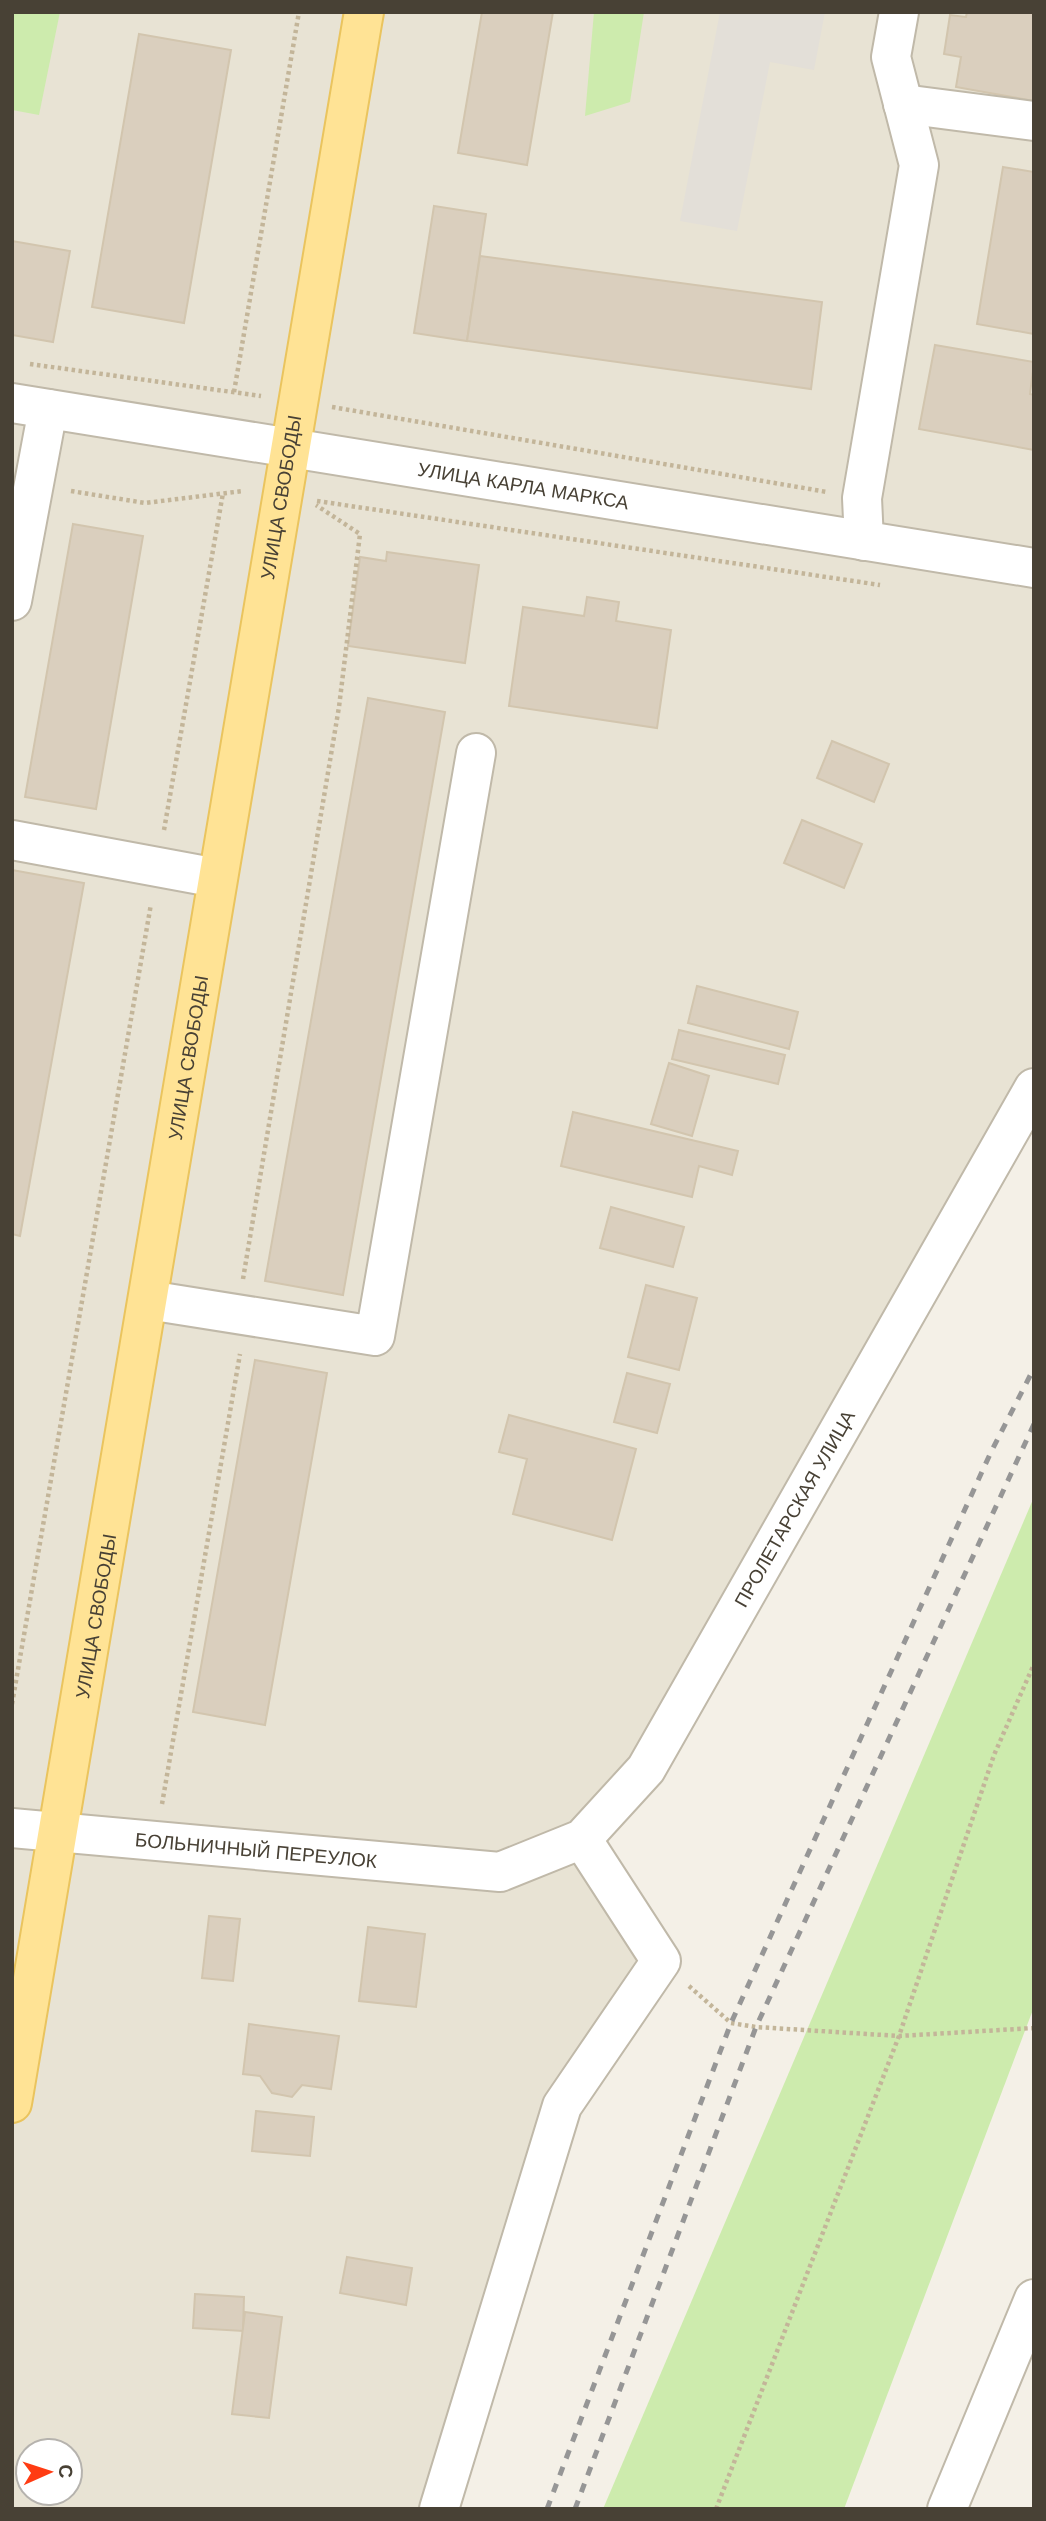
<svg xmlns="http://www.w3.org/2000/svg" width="1046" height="2521" font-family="Helvetica,sans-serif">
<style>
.residential{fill:#e8e3d4;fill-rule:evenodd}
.industrial{fill:#e3dfd8}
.green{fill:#cdebad}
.building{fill:#dacfbe;stroke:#d2c5ae;stroke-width:2}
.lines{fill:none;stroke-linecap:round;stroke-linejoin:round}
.minor-casing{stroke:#c0b9a9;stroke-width:42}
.major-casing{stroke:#eac45e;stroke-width:42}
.path{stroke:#c3b599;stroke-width:4.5;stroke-dasharray:3.5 3.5;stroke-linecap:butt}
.minor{stroke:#fff;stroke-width:38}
.major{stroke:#ffe395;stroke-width:38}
.rail{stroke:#969696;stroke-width:5;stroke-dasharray:9 9;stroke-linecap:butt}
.labels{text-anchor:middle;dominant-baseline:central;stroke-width:6;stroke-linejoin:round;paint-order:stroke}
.street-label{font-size:19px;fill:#484135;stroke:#fff}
</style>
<rect width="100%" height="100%" fill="#f4f0e7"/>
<path class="residential" d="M12,12H1034V1087L582,1839L661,1961L562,2106L439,2509H12ZM28,2451H70V2493H28Z"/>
<polygon class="industrial" points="720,12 825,12 814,70 770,62 737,231 680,221"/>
<g class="green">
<polygon points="12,12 60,12 39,115 12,110"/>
<polygon points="594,12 644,12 630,102 585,116"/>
<polygon points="1034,1497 1034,2007 844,2509 603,2509"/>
</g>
<g class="building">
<polygon points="482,12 553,12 527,165 458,153"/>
<polygon points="967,12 1034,12 1034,101 956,87 961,57 944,54 950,15 966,17"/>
<polygon points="139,34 231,50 184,323 92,307"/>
<polygon points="1003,167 1034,172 1034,334 977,324"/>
<polygon points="434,206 486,214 467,341 414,333"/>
<polygon points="12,241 70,251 53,342 12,335"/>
<polygon points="480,256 822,302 811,389 467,341"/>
<polygon points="935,345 1034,362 1030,394 1034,395 1034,450 919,429"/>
<polygon points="73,524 143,536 96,809 25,797"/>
<polygon points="387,552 479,565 465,663 348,646 360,557 386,561"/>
<polygon points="587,597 619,602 616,621 671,630 657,728 509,706 523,607 584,616"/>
<polygon points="368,698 445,712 343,1295 265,1281"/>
<polygon points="832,741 889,764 874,802 817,778"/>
<polygon points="802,820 862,844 844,888 784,863"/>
<polygon points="12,870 84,883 20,1236 12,1234"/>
<polygon points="697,986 798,1012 789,1049 688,1023"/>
<polygon points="679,1030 785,1055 778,1084 672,1059"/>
<polygon points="669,1063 709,1076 692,1136 651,1124"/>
<polygon points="573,1112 738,1151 732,1175 699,1166 692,1197 561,1166"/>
<polygon points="611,1207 684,1227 673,1267 600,1248"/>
<polygon points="646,1285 697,1298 679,1370 628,1357"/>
<polygon points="255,1360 327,1373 265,1725 193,1712"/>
<polygon points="627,1373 670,1384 657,1433 614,1422"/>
<polygon points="509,1415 636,1449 612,1540 513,1514 527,1459 499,1452"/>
<polygon points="209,1916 240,1919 233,1981 202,1978"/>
<polygon points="368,1927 425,1934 416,2007 359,2001"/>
<polygon points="249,2024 339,2036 331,2089 302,2085 292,2097 272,2093 260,2076 243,2074"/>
<polygon points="256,2111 314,2117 310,2156 252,2151"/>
<polygon points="347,2257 412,2268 406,2305 340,2293"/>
<polygon points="195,2294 244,2297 243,2331 193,2328"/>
<polygon points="245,2312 282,2317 269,2418 232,2414"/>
</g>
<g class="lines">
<defs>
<g id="minor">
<polyline points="903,104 1034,121"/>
<path id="s1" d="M12,403L1034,568"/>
<polyline points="864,541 862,498 919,165 891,57 899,12"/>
<polyline points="12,601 48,409"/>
<polyline points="12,840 217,878"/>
<polyline points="148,1300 375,1336 476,753"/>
<path id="s2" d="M12,1828L500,1872L582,1839L646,1769L1034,1088"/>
<polyline points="439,2509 562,2106 661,1961 582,1839"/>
<polyline points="947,2509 1034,2299"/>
</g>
<g id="major">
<path id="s3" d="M12,2103C135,1407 241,708 364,12"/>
</g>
</defs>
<use href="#minor" class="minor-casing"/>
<use href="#major" class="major-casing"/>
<g class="path">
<polyline points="30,364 261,396"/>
<polyline points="234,392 299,12"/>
<polyline points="332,407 827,492"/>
<polyline points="71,491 145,503 243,491"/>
<polyline points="317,501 880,585"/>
<polyline points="164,830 223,493"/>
<polyline points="243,1279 339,707 360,534 316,505"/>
<polyline points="12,1704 151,904"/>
<polyline points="162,1804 240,1354"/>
<polyline points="689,1986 731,2023 756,2027 899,2036 1034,2028"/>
<polyline points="716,2509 899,2036 994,1755 1034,1664"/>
</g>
<use href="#minor" class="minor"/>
<use href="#major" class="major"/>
<g class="rail">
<polyline points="547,2509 731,2023 991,1452 1034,1368"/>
<polyline points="575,2509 756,2027 1034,1424"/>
</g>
</g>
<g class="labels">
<g class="street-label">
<text stroke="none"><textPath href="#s1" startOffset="518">УЛИЦА КАРЛА МАРКСА</textPath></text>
<text stroke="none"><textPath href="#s3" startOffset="1628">УЛИЦА СВОБОДЫ</textPath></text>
<text stroke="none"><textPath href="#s3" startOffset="1060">УЛИЦА СВОБОДЫ</textPath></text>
<text stroke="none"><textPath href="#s2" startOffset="973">ПРОЛЕТАРСКАЯ УЛИЦА</textPath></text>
<text stroke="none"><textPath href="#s3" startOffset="494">УЛИЦА СВОБОДЫ</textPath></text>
<text stroke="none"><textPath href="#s2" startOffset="245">БОЛЬНИЧНЫЙ ПЕРЕУЛОК</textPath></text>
</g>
</g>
<rect width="1046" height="2521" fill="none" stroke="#484135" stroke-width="28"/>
<g transform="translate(49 2472) rotate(87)"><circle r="33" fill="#ffffff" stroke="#b6b3ae" stroke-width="2"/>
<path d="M0-5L12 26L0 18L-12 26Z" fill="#ff3c13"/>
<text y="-10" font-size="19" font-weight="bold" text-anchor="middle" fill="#484135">С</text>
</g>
</svg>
